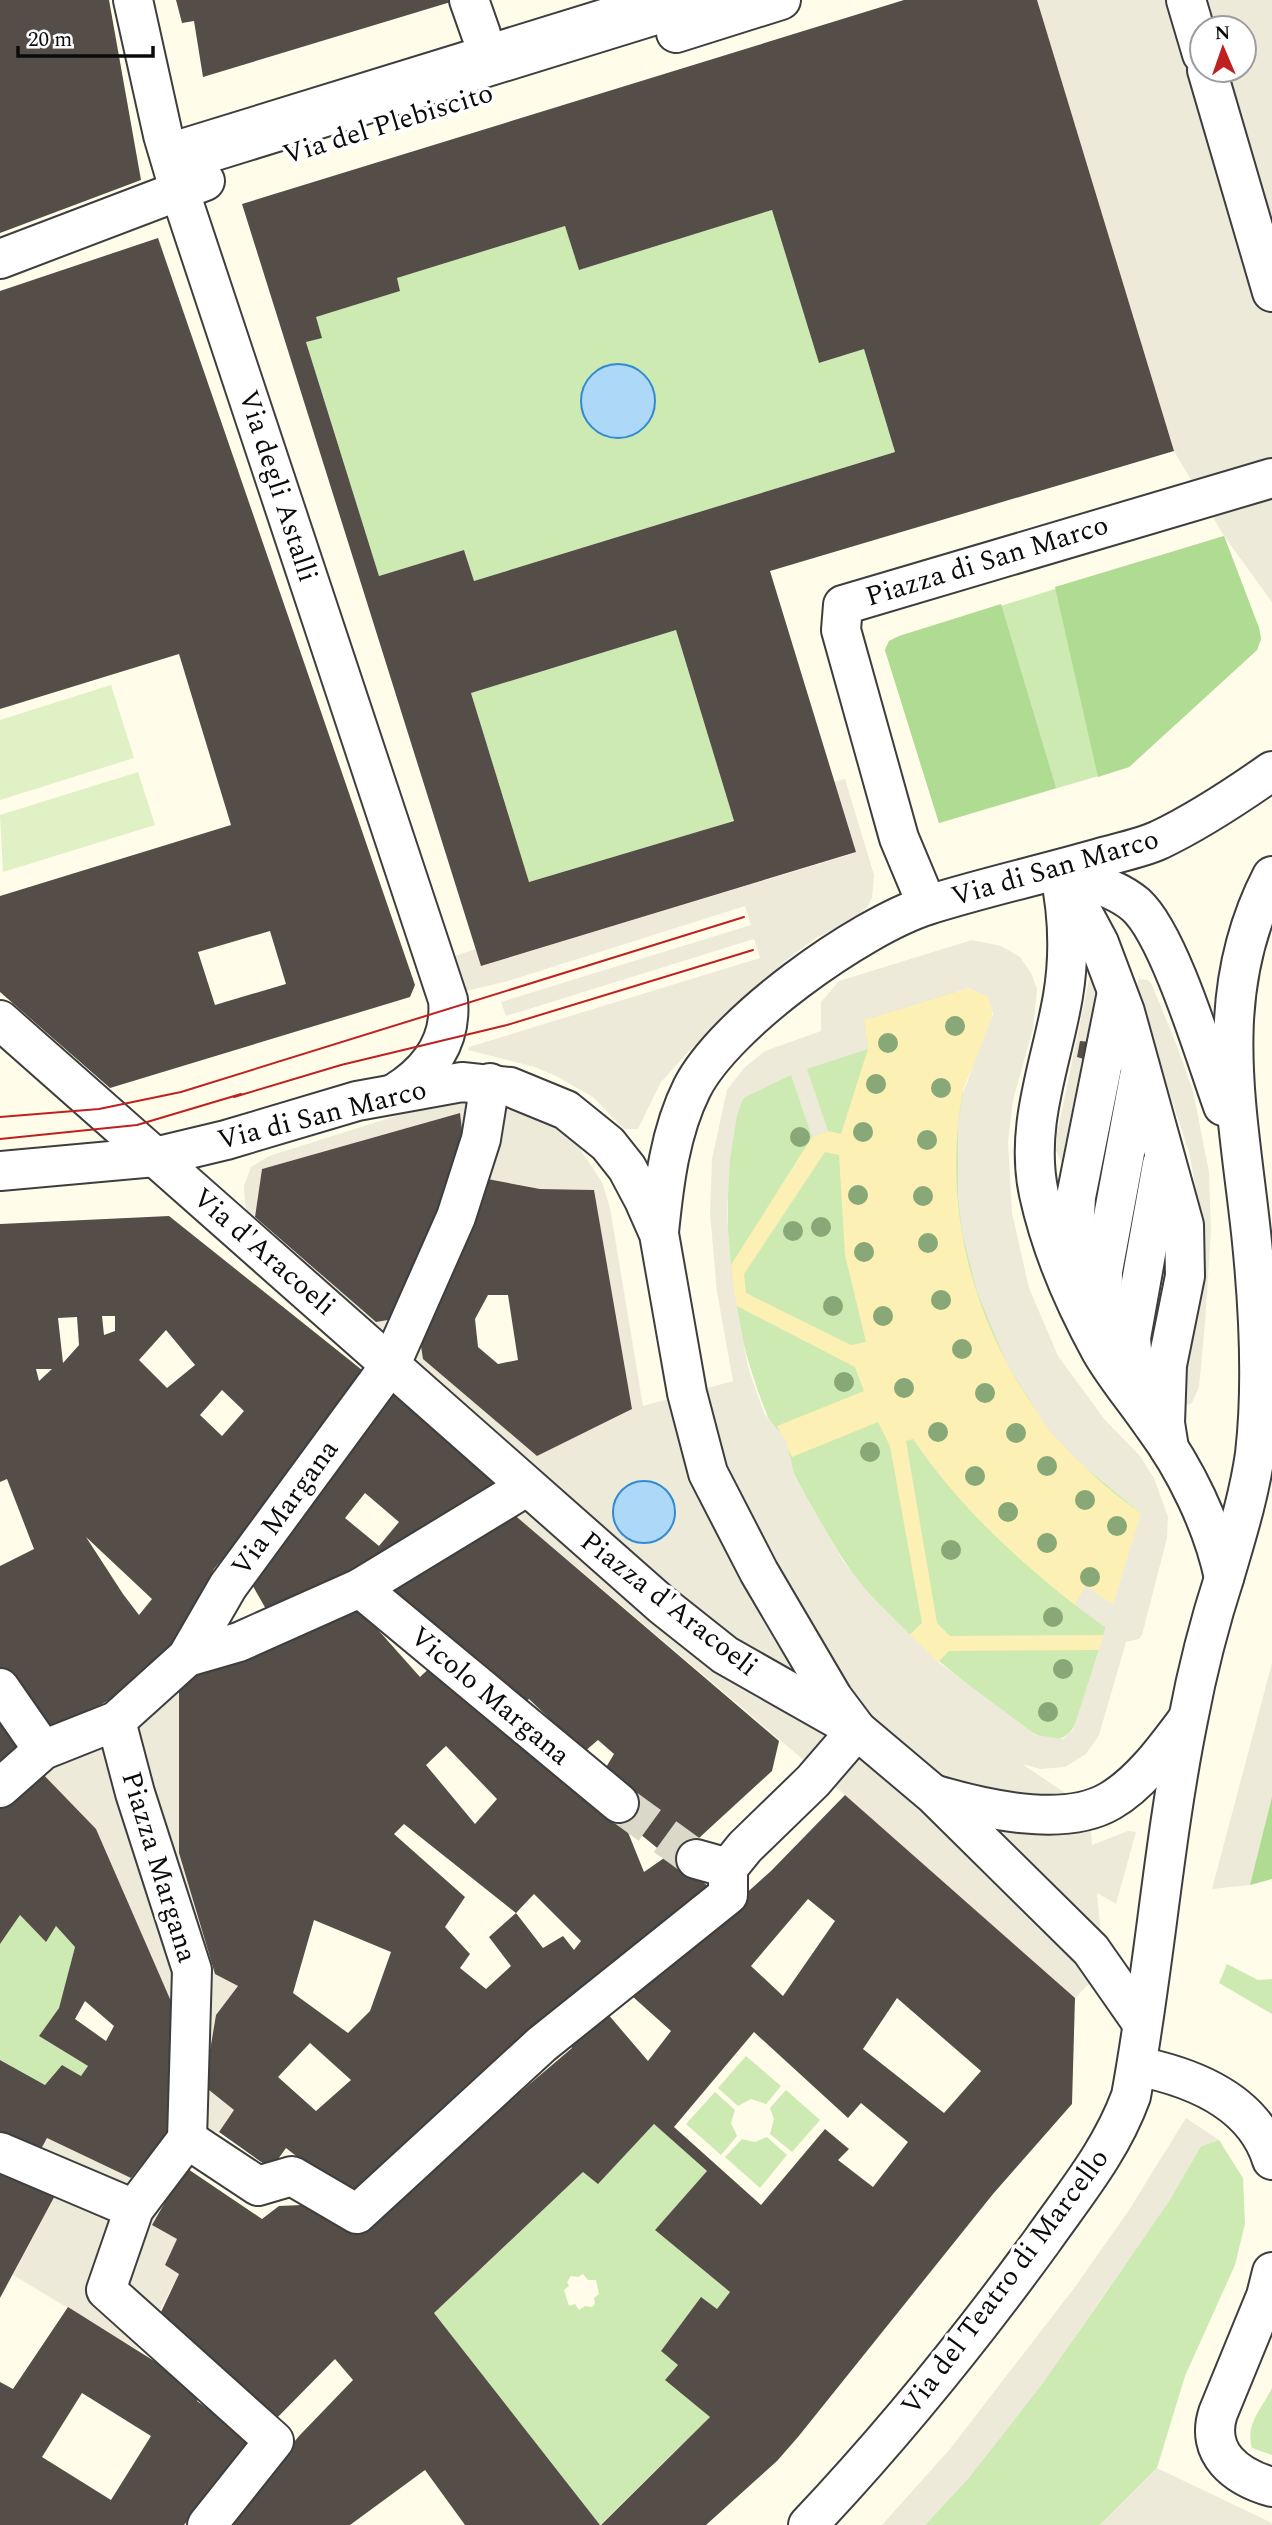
<svg xmlns="http://www.w3.org/2000/svg" width="1272" height="2525" font-family="Spectral,serif">
<style>
.green{fill:#cdeab3;fill-rule:evenodd}
.forest{fill:#afdb92}
.sand{fill:#fcf0b5;fill-rule:evenodd}
.pitch{fill:#dff1c5}
.plaza{fill:#eeeada;fill-rule:evenodd}
.water{fill:#add8f8;stroke:#328ad1;stroke-width:2}
.building{fill:#544d48;fill-rule:evenodd}
.lines{fill:none;stroke-linecap:round;stroke-linejoin:round}
.minor-tunnel{stroke:#dad8c9;stroke-width:38;stroke-dasharray:38 19;stroke-linecap:butt}
.minor-casing{stroke:#3e3e3e;stroke-width:42}
.minor{stroke:#fff;stroke-width:38}
.tram{stroke:#bf2020;stroke-width:2}
.tree{fill:#88a878}
.labels{text-anchor:middle;dominant-baseline:central;stroke-width:7;stroke-linejoin:round;paint-order:stroke}
.street-label{font-size:28px;fill:#0b0b0b;stroke:#fff}
</style>
<rect width="100%" height="100%" fill="#fffcea"/>
<g class="green">
<polygon points="772,210 820,363 864,349 895,452 474,581 464,550 379,576 306,342 316,317 400,291 397,278 565,226 579,270"/>
<polygon points="1224,536 1259,628 1261,639 1257,650 1129,767 939,823 885,650 889,641"/>
<polygon points="676,630 734,821 529,882 471,693"/>
<path d="M956,990L963,1093L1078,1461L1141,1513L1078,1718C1063,1758 1031,1733 1007,1715C959,1678 912,1642 872,1597C848,1571 831,1540 813,1509C758,1413 725,1316 728,1203C728,1179 728,1118 743,1099C756,1082 786,1078 804,1070C828,1060 842,1031 865,1020C893,1006 927,1000 956,990Z"/>
<polygon points="20,1915 45,1941 56,1926 75,1947 59,2008 39,2036 88,2066 81,2076 62,2065 45,2085 0,2060 0,1944"/>
<polygon points="1227,1964 1258,1980 1272,1979 1272,2014 1219,1983"/>
<polygon points="746,2056 781,2086 766,2104 751,2099 738,2106 718,2088"/>
<polygon points="786,2090 820,2120 792,2152 770,2134 774,2119 770,2108"/>
<polygon points="715,2092 735,2110 731,2123 737,2136 721,2155 686,2124"/>
<path d="M654,2124L707,2171L655,2230L730,2292L717,2309L700,2298L661,2351L678,2365L665,2380L710,2417L600,2525L434,2313L583,2172L598,2183ZM583,2274L588,2280H596L599,2294L594,2298L595,2304L592,2307L585,2306L579,2310L575,2304L569,2306L564,2290L569,2286L567,2282L571,2276L578,2277Z"/>
<polygon points="767,2137 787,2155 760,2188 725,2157 742,2139 755,2142"/>
<path d="M1219,2140L1243,2178L1245,2224L1235,2265L1185,2376L1157,2468L1100,2525H925C989,2457 1043,2383 1096,2307C1133,2254 1169,2202 1201,2146Z"/>
<path d="M1272,2388V2455L1252,2448C1245,2423 1262,2409 1272,2388Z"/>
</g>
<g class="forest">
<polygon points="1224,536 1259,628 1261,639 1257,650 1129,767 1098,777 1055,587"/>
<polygon points="1001,604 1056,788 939,823 885,650 889,641 899,636"/>
<polygon points="1272,1770 1272,1879 1250,1885 1231,1879"/>
</g>
<path class="sand" d="M968,988L988,997C1004,1029 968,1064 962,1096C934,1256 1008,1422 1141,1513L1113,1606L1086,1586L1075,1605C1014,1557 957,1504 913,1439L906,1441L937,1623L950,1636L1104,1635L1099,1650L949,1651L938,1662L909,1635L922,1623L890,1446L878,1422L792,1457L777,1426L864,1391L855,1367L735,1305L731,1265L812,1137L828,1131L841,1134L868,1049L864,1020ZM825,1152L839,1155L845,1255L866,1342L851,1345L746,1293L744,1274Z"/>
<g class="pitch">
<polygon points="111,685 134,758 0,800 0,720"/>
<polygon points="138,772 155,825 3,872 0,815"/>
</g>
<g class="plaza">
<path d="M1037,0H1272V602L1224,536L1174,451ZM1202,28H1244V70H1202Z"/>
<polygon points="845,779 874,875 872,898 868,906 856,918 816,938 785,961 687,1053 661,1082 638,1129 624,1129 593,1097 556,1076 535,1067 468,1050 469,1047 760,958 754,939 506,1016 501,1002 751,925 745,906 508,981 466,991 455,956 476,949 482,966 855,853 834,782"/>
<path d="M972,940L1001,946L1020,957L1031,973L1037,989L1033,1029L1013,1100L1008,1142L1012,1213L1029,1288L1058,1356L1105,1420L1140,1456L1154,1478L1168,1517L1167,1538L1142,1635L1139,1639L1126,1642L1099,1735L1086,1754L1065,1767L1040,1769L1022,1764L1089,1809L1092,1845L1128,1831L1136,1832L1116,1904L1097,1893L1104,1969L1075,1998L845,1795L511,1512L526,1487L533,1465L469,1414L248,1214L245,1204L244,1186L251,1167L269,1156L434,1104L472,1103L526,1113L549,1122L576,1143L602,1182L610,1208L643,1406L733,1381L717,1292L710,1213L712,1159L727,1090L744,1068L765,1051L821,1031V1002L839,981ZM968,988L988,997L993,1014L963,1093L958,1124V1198L962,1232L977,1292L1007,1364L1050,1432L1078,1461L1141,1513L1113,1605L1086,1586L1075,1605L1106,1628L1073,1730L1063,1739L1036,1735L938,1662L871,1596L843,1561L795,1477L786,1440L764,1413L748,1367L732,1279L727,1215L730,1159L737,1116L743,1098L791,1075L812,1137L828,1131L807,1069L868,1049L864,1020ZM459,1113L466,1164L429,1262L388,1320L376,1322L255,1217L262,1169ZM478,1177L540,1189L594,1190L632,1409L537,1456L418,1327Z"/>
<polygon points="1139,979 1148,980 1152,985 1175,1041 1193,1091 1209,1172 1211,1231 1205,1324 1199,1387 1192,1403 1187,1405 1181,1403 1199,1206 1189,1152 1136,991"/>
<polygon points="1089,980 1093,981 1097,1008 1064,1167 1056,1151 1057,1134"/>
<polygon points="1272,1663 1272,1797 1250,1885 1212,1889"/>
<polygon points="146,1678 179,1681 179,1853 215,1974 238,1986 216,2015 204,2086 234,2110 219,2132 172,2126 37,1768 50,1735"/>
<polygon points="1186,2118 1219,2140 1201,2146 1170,2200 1043,2383 969,2478 925,2525 882,2525 950,2449 1075,2287 1129,2210"/>
<polygon points="47,2138 131,2178 151,2154 175,2183 152,2225 177,2239 165,2265 179,2274 138,2350 13,2275 58,2191 41,2149"/>
<polygon points="1157,2468 1272,2523 1272,2525 1100,2525"/>
</g>
<g class="water">
<circle cx="618" cy="401" r="37"/>
<circle cx="644" cy="1512" r="31"/>
</g>
<g class="building">
<polygon points="0,0 109,0 141,180 0,233"/>
<polygon points="176,0 454,0 454,1 203,77 194,21 182,23"/>
<path d="M904,0H1037L1174,451L770,571L856,852L481,966L242,204ZM772,210L819,363L864,349L895,452L474,581L464,550L379,576L306,342L322,338L316,317L400,291L397,278L565,226L579,270ZM676,630L734,821L529,882L471,693Z"/>
<path d="M158,238L415,985L410,997L110,1088L0,992V896L231,825L179,654L0,709V291ZM270,931L286,984L215,1005L198,952Z"/>
<polygon points="1080,1041 1090,1042 1087,1060 1077,1057"/>
<polygon points="460,1113 466,1164 429,1262 388,1320 376,1322 255,1217 262,1169"/>
<path d="M477,1177L540,1189L594,1190L632,1409L537,1456L423,1359L418,1327ZM488,1295H508L518,1360L498,1364L478,1347L475,1319Z"/>
<path d="M169,1216L372,1378L214,1569L187,1622L146,1678L50,1735L0,1672V1566L34,1549L7,1479L0,1482V1224ZM102,1316H115V1331L104,1335ZM77,1317L79,1345L63,1363L58,1318ZM166,1330L195,1365L167,1388L139,1360ZM36,1369H52L39,1381ZM222,1390L244,1411L222,1436L200,1415ZM86,1537L152,1599L139,1615L123,1594Z"/>
<path d="M389,1389L507,1493L271,1618L250,1581ZM365,1493L399,1522L379,1546L345,1518Z"/>
<path d="M511,1512L779,1741L772,1771L675,1860L713,1890L347,2196L286,2148L271,2169L219,2132L234,2110L204,2086L216,2015L238,1986L215,1974L179,1853V1681L355,1604L420,1677L438,1660L623,1820L644,1872L667,1856L623,1820L640,1799L605,1769L614,1754L598,1740L584,1752L529,1699L518,1707L385,1588ZM446,1746L497,1799L475,1824L426,1765ZM404,1824L516,1913L534,1894L581,1941L574,1950L563,1936L543,1948L516,1913L489,1937L511,1966L486,1989L460,1968L470,1954L445,1927L465,1897L394,1834ZM314,1920L391,1952L370,2011L348,2033L293,1993ZM310,2043L351,2080L316,2111L278,2077Z"/>
<polygon points="0,1714 24,1749 0,1772"/>
<path d="M37,1768L96,1829L180,2022L172,2126L131,2178L47,2138L41,2149L0,2131V2060L45,2085L62,2065L81,2076L88,2066L39,2036L59,2008L75,1947L56,1926L46,1942L20,1915L0,1944V1802ZM85,2001L114,2026L106,2041L75,2019Z"/>
<path d="M845,1795L1075,1998L1072,2104L993,2194L798,2437L777,2461L706,2525H601L710,2417L665,2380L678,2365L661,2351L701,2297L717,2309L730,2292L655,2230L707,2171L654,2124L598,2184L583,2172L434,2313L600,2525H465L425,2470L350,2525H227L299,2436L353,2380L335,2359L269,2426L161,2312L179,2274L165,2265L177,2239L152,2225L185,2167L262,2219L279,2206L302,2205L313,2211L323,2201L354,2234L572,2048L565,2039L601,2006L648,2061L671,2031L632,1996L771,1871ZM808,1899L835,1921L783,1996L751,1966ZM897,1998L981,2071L944,2113L863,2049ZM754,2032L848,2118L861,2103L908,2142L873,2187L838,2160L849,2149L825,2129L761,2205L674,2127Z"/>
<polygon points="0,2164 58,2190 0,2298"/>
<path d="M68,2307L202,2391L197,2401L254,2442L184,2525H0V2382L13,2389ZM82,2393L151,2436L111,2500L42,2457Z"/>
</g>
<g class="lines">
<polyline class="minor-tunnel" points="619,1803 696,1859"/>
<defs>
<g id="minor">
<path d="M133,0L163,135L179,189L448,1000C452,1042 429,1072 395,1093"/>
<polyline points="469,0 481,34"/>
<polyline points="665,0 185,148 189,159 704,0"/>
<polyline points="1186,0 1202,54"/>
<polyline points="676,33 781,0"/>
<polyline points="1207,70 1272,292"/>
<polyline points="0,259 205,181"/>
<path d="M1059,870C1068,911 1070,954 1063,996C1052,1062 1024,1126 1039,1194C1051,1249 1074,1302 1101,1351C1116,1377 1136,1400 1153,1425C1185,1468 1213,1525 1224,1578"/>
<path d="M1059,870C1085,881 1115,887 1136,905C1170,936 1206,1059 1223,1106"/>
<polyline points="1069,887 1099,943 1125,1012 1184,1225 1185,1276 1167,1365 1165,1423 1169,1448"/>
<polyline points="927,905 899,838 841,630 843,605 1272,478"/>
<polyline points="0,1020 662,1605 725,1655 857,1730 934,1795 1091,1950 1142,2023"/>
<polyline points="0,1171 155,1157 226,1140 357,1101 462,1082 510,1087 566,1110 608,1144 627,1168 644,1200 659,1234 687,1393 708,1473 759,1572 833,1698 854,1726"/>
<path d="M659,1232C664,1183 670,1132 692,1088C725,1023 859,927 928,905C985,887 1045,874 1103,857C1121,852 1141,848 1159,840C1199,821 1235,797 1272,771"/>
<polyline points="1072,1273 1076,1197 1117,992"/>
<polyline points="1102,1346 1103,1271 1139,1077"/>
<polyline points="1136,1398 1131,1338 1162,1164"/>
<polyline points="360,1588 619,1803"/>
<polyline points="187,1657 239,1642 360,1588 526,1487"/>
<polyline points="0,1688 43,1750"/>
<polyline points="116,1721 135,1793 192,1970 187,2139"/>
<polyline points="0,1788 43,1750 116,1721 187,1657 228,1586 391,1364 456,1217 481,1139 490,1083"/>
<path d="M936,1795C984,1809 1064,1828 1110,1801C1141,1783 1166,1748 1187,1720"/>
<polyline points="696,1859 728,1868"/>
<path d="M1137,2066C1192,2077 1254,2101 1272,2160"/>
<polyline points="187,2139 258,2186 292,2176 357,2214 542,2044 728,1895 728,1868 745,1847 813,1781 857,1730"/>
<polyline points="187,2139 134,2209 106,2290 274,2441 207,2525"/>
<polyline points="0,2152 134,2209"/>
<path d="M1272,2272L1266,2296L1218,2413C1205,2453 1236,2477 1272,2487"/>
<path d="M808,2525C892,2436 970,2340 1042,2241C1075,2194 1111,2151 1131,2096C1154,1972 1163,1844 1188,1720C1197,1672 1210,1621 1225,1575C1237,1534 1249,1496 1255,1454C1263,1384 1259,1312 1252,1242C1239,1114 1209,997 1272,876"/>
</g>
</defs>
<use href="#minor" class="minor-casing"/>
<use href="#minor" class="minor"/>
<g class="tram">
<polyline points="234,1097 341,1065 507,1025 753,950"/>
<polyline points="0,1117 99,1109 181,1092 744,917"/>
<polyline points="0,1139 137,1125 241,1094"/>
</g>
</g>
<g class="tree">
<circle cx="955" cy="1026" r="10"/>
<circle cx="888" cy="1043" r="10"/>
<circle cx="876" cy="1084" r="10"/>
<circle cx="941" cy="1088" r="10"/>
<circle cx="863" cy="1132" r="10"/>
<circle cx="800" cy="1137" r="10"/>
<circle cx="927" cy="1140" r="10"/>
<circle cx="858" cy="1195" r="10"/>
<circle cx="923" cy="1196" r="10"/>
<circle cx="821" cy="1227" r="10"/>
<circle cx="793" cy="1231" r="10"/>
<circle cx="928" cy="1243" r="10"/>
<circle cx="864" cy="1252" r="10"/>
<circle cx="941" cy="1300" r="10"/>
<circle cx="833" cy="1306" r="10"/>
<circle cx="883" cy="1316" r="10"/>
<circle cx="962" cy="1349" r="10"/>
<circle cx="844" cy="1382" r="10"/>
<circle cx="904" cy="1388" r="10"/>
<circle cx="985" cy="1393" r="10"/>
<circle cx="938" cy="1432" r="10"/>
<circle cx="1016" cy="1433" r="10"/>
<circle cx="870" cy="1452" r="10"/>
<circle cx="1047" cy="1466" r="10"/>
<circle cx="975" cy="1476" r="10"/>
<circle cx="1085" cy="1500" r="10"/>
<circle cx="1008" cy="1512" r="10"/>
<circle cx="1117" cy="1526" r="10"/>
<circle cx="1047" cy="1543" r="10"/>
<circle cx="951" cy="1550" r="10"/>
<circle cx="1090" cy="1577" r="10"/>
<circle cx="1053" cy="1617" r="10"/>
<circle cx="1063" cy="1669" r="10"/>
<circle cx="1048" cy="1712" r="10"/>
</g>
<g class="labels">
<g class="street-label">
<text transform="translate(388 124) rotate(-17)">Via del Plebiscito</text>
<text transform="translate(278 486) rotate(72)">Via degli Astalli</text>
<text transform="translate(987 561) rotate(-17)">Piazza di San Marco</text>
<text transform="translate(1055 868) rotate(-16)">Via di San Marco</text>
<text transform="translate(322 1115) rotate(-14)">Via di San Marco</text>
<text transform="translate(264 1252) rotate(41)">Via d'Aracoeli</text>
<text transform="translate(285 1508) rotate(-54)">Via Margana</text>
<text transform="translate(669 1604) rotate(38)">Piazza d'Aracoeli</text>
<text transform="translate(490 1696) rotate(40)">Vicolo Margana</text>
<text transform="translate(159 1867) rotate(73)">Piazza Margana</text>
<text transform="translate(1005 2282) rotate(-53)">Via del Teatro di Marcello</text>
</g>
</g>
<g transform="translate(1223 49) rotate(358)"><circle r="33" fill="#ffffff" stroke="#9d9d9d" stroke-width="2"/>
<path d="M0-5L12 26L0 18L-12 26Z" fill="#bf2020"/>
<text y="-10" font-size="19" font-weight="bold" text-anchor="middle" fill="#0b0b0b">N</text>
</g>
<path d="M18 46v10h135v-10" fill="none" stroke="#0b0b0b" stroke-width="3.5"/>
<text x="28" y="46" font-size="21" fill="#0b0b0b" stroke="#ffffff" stroke-width="5" paint-order="stroke">20 m</text>
</svg>
